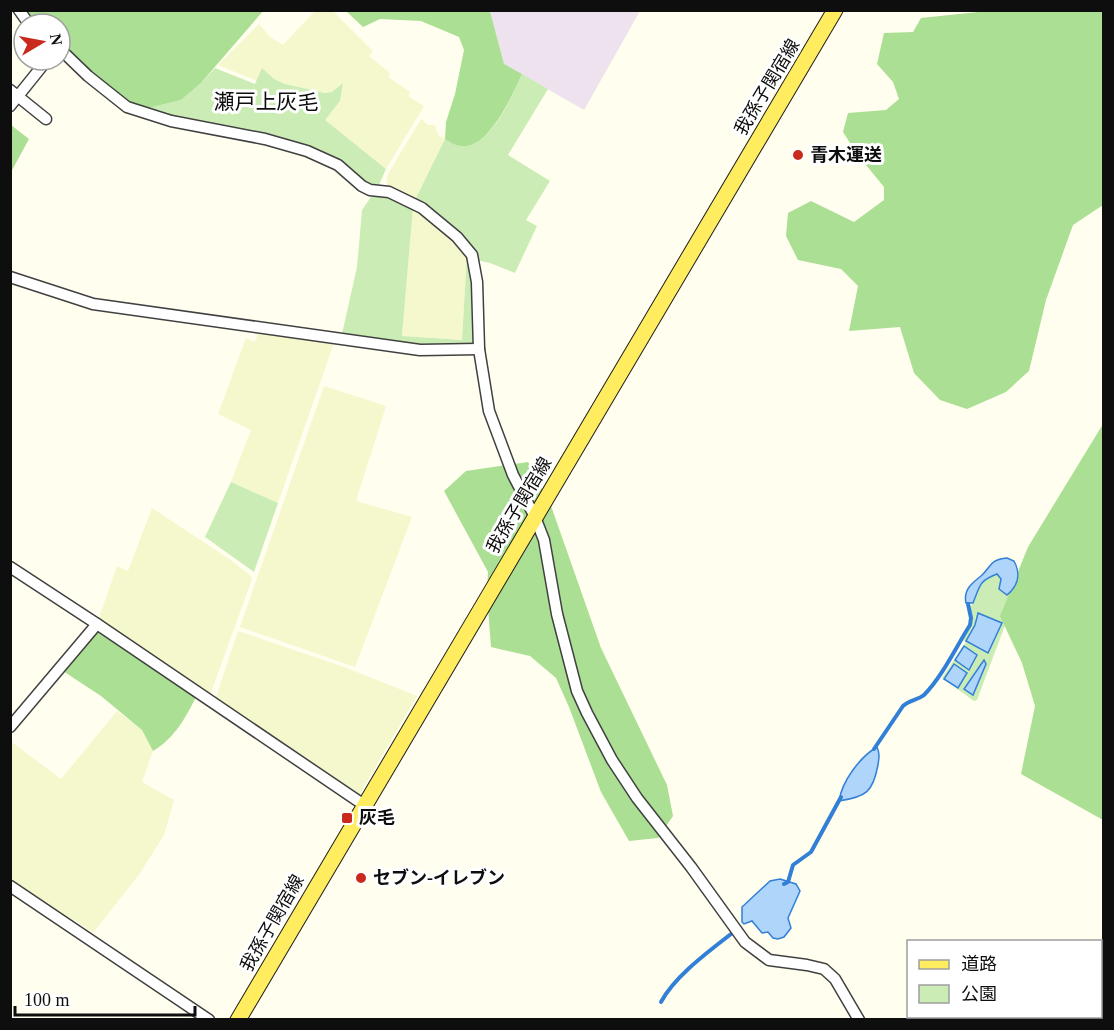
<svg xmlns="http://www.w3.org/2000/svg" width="1114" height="1030" font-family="'Times New Roman','Noto Sans JP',serif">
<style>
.industrial{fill:#ede2ed}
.farmland{fill:#f5f7cd}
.green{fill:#cbedb5;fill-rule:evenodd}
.forest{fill:#abdf93}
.water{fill:#afd5fb;stroke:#317fd7;stroke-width:1.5}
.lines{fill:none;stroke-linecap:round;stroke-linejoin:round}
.stream{stroke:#317fd7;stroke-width:4}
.street-casing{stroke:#414141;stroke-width:13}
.primary-casing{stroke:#1f1f1f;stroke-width:17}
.street{stroke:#fff;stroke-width:10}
.primary{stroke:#ffed5f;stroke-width:15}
.poi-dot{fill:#c92a1b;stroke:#fff;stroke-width:2}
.labels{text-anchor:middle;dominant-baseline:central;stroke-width:6;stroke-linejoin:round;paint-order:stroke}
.street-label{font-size:18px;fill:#0e0e0e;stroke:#fff}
.poi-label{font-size:18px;font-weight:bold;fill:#0e0e0e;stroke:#fff;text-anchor:start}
.quarter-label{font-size:21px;fill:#0e0e0e;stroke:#fff}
</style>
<rect width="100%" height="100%" fill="#fffeef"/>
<polygon class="industrial" points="490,11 640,11 584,110 504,64"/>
<g class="farmland">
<polygon points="315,11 333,11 373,51 369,56 390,73 388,77 410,92 408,96 424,106 386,169 324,120 340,101 342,84 332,92 325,93 285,84 274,79 262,69 257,81 218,65 259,24 270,37 283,45"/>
<polygon points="421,119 428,125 435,125 438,135 445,139 414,202 388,187 386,181 388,174"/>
<polygon points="413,207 443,227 467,254 462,340 402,336"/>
<polygon points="259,331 334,343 278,503 231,482 251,430 218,414 246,338 255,342"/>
<polygon points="324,386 386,406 356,501 412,517 355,667 240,627"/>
<polygon points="152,508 229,559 250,575 252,579 210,695 98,621 117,566 128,571"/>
<polygon points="238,631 344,667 417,696 358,797 215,700"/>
<polygon points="117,711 142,730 153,751 142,782 174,800 164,835 140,873 93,933 76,921 25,895 11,884 10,741 61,779"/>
</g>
<g class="green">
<polygon points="215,68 255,84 262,68 274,79 285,84 325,93 332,92 343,83 340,101 325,120 386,169 378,187 370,187 330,159 141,110 181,100 201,83"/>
<path d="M522,74L548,89L508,155L550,181L526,220L537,226L515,273L490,263L476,260L414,202L445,139C487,162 507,104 522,74Z"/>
<polygon points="381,193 413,207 402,336 462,340 467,254 472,264 475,345 422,347 342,334 357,267 362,210 371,197"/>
<polygon points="231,482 278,503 254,572 205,537"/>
<path d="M997,574L1001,579L999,589L1004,593H1010L1007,620L977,700L974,701L942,678L966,642L963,640L972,623L970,607C983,593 972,583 997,574ZM976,614L988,653L966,641L975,625ZM983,661H985L986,664L973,695L964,689Z"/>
</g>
<g class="forest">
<polygon points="26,11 263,11 201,83 181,100 141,110 101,83 60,41 60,24 38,24"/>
<path d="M346,11H490L504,64L522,74C512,95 490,148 462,146C456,146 450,142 445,139L446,122L455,94L464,50L459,37L421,21L380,19L363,27Z"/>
<polygon points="988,11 1103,11 1103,205 1073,225 1046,300 1029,371 1006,392 967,409 940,400 914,373 900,327 849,331 858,286 841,269 798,260 786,236 788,213 811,201 854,222 884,200 884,187 857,154 843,132 848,113 886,110 899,99 893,82 877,64 884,33 913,32 921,18"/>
<polygon points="11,125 29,139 11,172"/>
<polygon points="1103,424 1103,820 1021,774 1035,706 1022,663 1000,616 1028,547"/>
<polygon points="528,462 550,503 601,648 667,785 673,816 658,838 629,841 601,792 569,707 556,678 530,656 491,647 487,594 488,572 444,491 466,471"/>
<path d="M96,630L197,695C186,717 175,738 153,751L142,730L101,696L63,671Z"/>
</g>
<g class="water">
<path d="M1007,558L1014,561C1021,574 1018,586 1007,595L999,589L1001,579L997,574C978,581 980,587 973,603H966C963,590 972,583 981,576C992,566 989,560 1007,558Z"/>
<polygon points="978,613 1002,623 988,653 966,641 975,625"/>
<polygon points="964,646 977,655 969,670 955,660"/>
<polygon points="984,660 986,664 973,695 964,689"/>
<polygon points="954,664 967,673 958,688 944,679"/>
<path d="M877,747C880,754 879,758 878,765C873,792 866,797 839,801C842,781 860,757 877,747Z"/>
<polygon points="780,879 796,884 800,891 788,918 791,928 784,937 778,939 773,938 768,932 762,933 752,921 744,924 742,922 742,907 770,881"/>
</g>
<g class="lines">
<g class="stream">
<path d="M874,749L903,706C909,700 918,700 924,695C942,677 956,647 970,625L971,618L968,604"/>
<polyline points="784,884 788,882 793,865 811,852 841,797"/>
<path d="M661,1002C675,976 708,952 731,934"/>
</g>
<defs>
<g id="street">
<polyline points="19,10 29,24"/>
<polyline points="60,49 88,76 127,107 171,121 265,139 307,151 338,165 362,186 370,190 389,192 422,208 457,237 472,255 477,282 479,349 489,411 513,475 535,517 544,540 557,614 577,691 587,713 612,760 637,798 691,867 745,942 769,960 807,965 824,969 835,979 859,1020"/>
<polyline points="10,90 46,119"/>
<polyline points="10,106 47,60"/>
<polyline points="10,277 93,304 420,350 479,349"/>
<polyline points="10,567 97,624 364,805"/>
<polyline points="10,727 97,624"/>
<polyline points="10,886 209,1020"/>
<polyline points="1100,1001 1104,995"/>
<polyline points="1090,1020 1092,1016"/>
</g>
<polyline id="primary" points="238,1020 835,10"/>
</defs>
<use href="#street" class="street-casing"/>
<use href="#primary" class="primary-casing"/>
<use href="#street" class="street"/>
<use href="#primary" class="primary"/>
</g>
<g class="poi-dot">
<circle cx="798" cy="155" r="6"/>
<rect x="341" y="812" width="12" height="12" rx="3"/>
<circle cx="361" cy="878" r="6"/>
</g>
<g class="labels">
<g class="street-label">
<text transform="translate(767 87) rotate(-59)">我孫子関宿線</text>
<text transform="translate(519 505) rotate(-59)">我孫子関宿線</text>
<text transform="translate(272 923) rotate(-60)">我孫子関宿線</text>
</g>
<g class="poi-label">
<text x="810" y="155">青木運送</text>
<text x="359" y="818">灰毛</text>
<text x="373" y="878">セブン-イレブン</text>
</g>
<g class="quarter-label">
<text x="266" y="102">瀬戸上灰毛</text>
</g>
</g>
<rect width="1114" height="1030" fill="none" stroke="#0e0e0e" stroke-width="24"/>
<rect x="907" y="940" width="195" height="78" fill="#ffffff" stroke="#9f9f9f" stroke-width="1.5"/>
<rect x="919" y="960" width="30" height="9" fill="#ffed5f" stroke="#9f9f9f" stroke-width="1.5"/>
<text x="961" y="970" font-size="18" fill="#0e0e0e">道路</text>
<rect x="919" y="985" width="30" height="18" fill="#cbedb5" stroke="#9f9f9f" stroke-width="1.5"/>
<text x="961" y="1000" font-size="18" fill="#0e0e0e">公園</text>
<g transform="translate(42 42) rotate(80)"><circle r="28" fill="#ffffff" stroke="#9f9f9f" stroke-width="1.5"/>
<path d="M0-4.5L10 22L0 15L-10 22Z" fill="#c92a1b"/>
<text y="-9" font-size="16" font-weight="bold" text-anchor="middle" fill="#0e0e0e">N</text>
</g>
<path d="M15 1006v9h180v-9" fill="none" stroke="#0e0e0e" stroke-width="3"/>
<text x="24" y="1006" font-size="18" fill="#0e0e0e" stroke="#ffffff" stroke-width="4.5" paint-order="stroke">100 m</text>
</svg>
